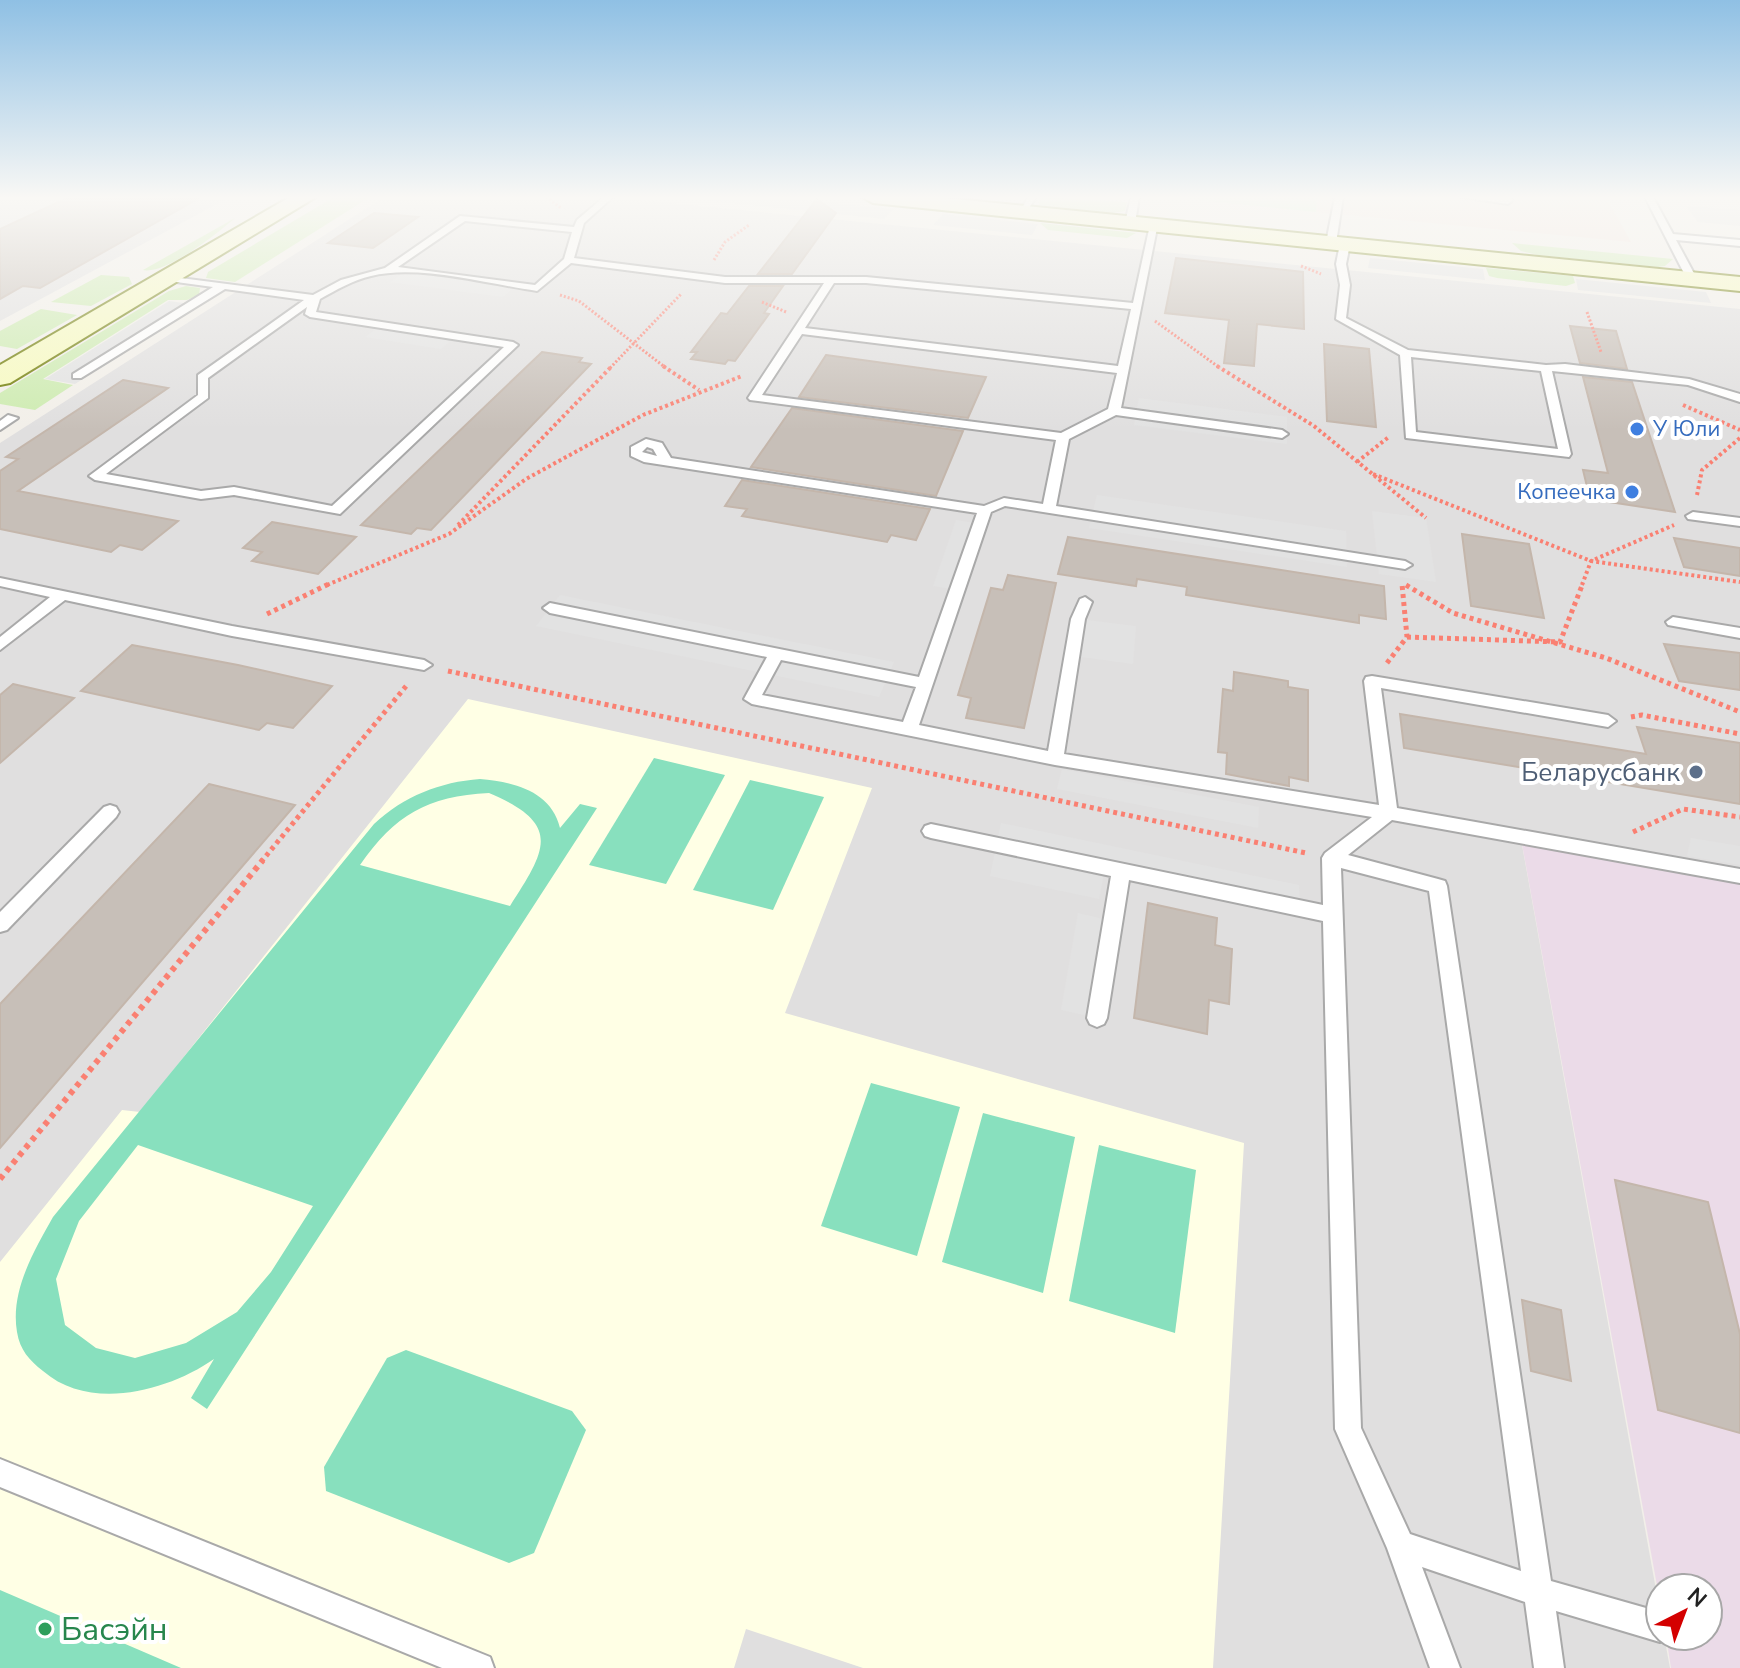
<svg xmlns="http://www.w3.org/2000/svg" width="1740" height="1668" font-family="'Nunito Sans',sans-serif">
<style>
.residential{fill:#e0dfdf}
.industrial{fill:#ebdbe8}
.education{fill:#ffffe5}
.military{fill:#f3e3dd}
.grass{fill:#cdebb0}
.park{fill:#c8facc}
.pitch{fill:#88e0be;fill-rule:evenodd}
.parking{fill:#e2e2e2}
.building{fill:#c7bfb8;stroke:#c4b6ab;stroke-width:2}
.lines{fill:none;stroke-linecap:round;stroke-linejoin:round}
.service-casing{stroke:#a9a9a9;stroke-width:4}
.secondary-casing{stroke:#707d05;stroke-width:4}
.path-far3{stroke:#fa8072;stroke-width:3;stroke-dasharray:2 2;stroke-linecap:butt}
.path-far2{stroke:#fa8072;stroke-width:4;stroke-dasharray:3 3;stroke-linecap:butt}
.path-far1{stroke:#fa8072;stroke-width:5;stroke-dasharray:4 4;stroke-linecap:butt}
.path{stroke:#fa8072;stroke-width:6;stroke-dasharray:5 5;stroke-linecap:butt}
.service{fill:#fff;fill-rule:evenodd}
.secondary{fill:#f7fabf;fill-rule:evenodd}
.shop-dot{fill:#3f7fe0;stroke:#fff;stroke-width:3}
.service-dot{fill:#5c6f8a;stroke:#fff;stroke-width:3}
.leisure-dot{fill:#2e9e5b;stroke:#fff;stroke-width:3}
.labels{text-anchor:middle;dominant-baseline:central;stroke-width:8;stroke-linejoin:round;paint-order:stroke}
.far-shop-label{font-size:22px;fill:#366cbe;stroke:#fff;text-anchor:start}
.service-label{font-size:26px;fill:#4e5e75;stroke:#fff;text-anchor:end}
.near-leisure-label{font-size:32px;fill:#27864d;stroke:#fff;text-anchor:start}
</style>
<rect width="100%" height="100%" fill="#f2efe9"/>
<g class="residential">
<polygon points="0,197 230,197 0,321"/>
<polygon points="384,197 609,197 1740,309 1740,884 1522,845 1660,1612 1660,1636 1664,1636 1670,1668 0,1668 0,443"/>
</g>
<polygon class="industrial" points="1522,844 1740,884 1740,1668 1671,1668 1666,1636 1708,1636 1708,1588 1660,1588 1660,1602"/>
<polygon class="education" points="468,699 872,788 785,1013 1244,1143 1213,1668 863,1668 746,1629 734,1668 0,1668 0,1262 122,1110 140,1112"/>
<polygon class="military" points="1317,197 1606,197 1631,242 1316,212"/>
<g class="grass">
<polygon points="334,197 370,197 235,282 206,278 208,272"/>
<polygon points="1040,197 1127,202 1125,211 1112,213 1039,205"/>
<path d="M235,218C218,233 165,275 143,270Z"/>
<polygon points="1040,223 1136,233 1127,238 1048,230"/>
<polygon points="1512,243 1673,259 1665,266 1658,267 1538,255 1521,251"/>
<polygon points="1486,268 1573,276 1575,283 1566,286 1497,278 1489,276"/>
<polygon points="101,275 129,277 132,284 91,306 51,302"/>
<polygon points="186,286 200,288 199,295 187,300 168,300 43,379 73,385 35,410 0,404 0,393 169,291"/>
<polygon points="41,309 77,315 17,349 0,346 0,331"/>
</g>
<polygon class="park" points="1188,197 1317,197 1316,212 1187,199"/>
<g class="pitch">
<polygon points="654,758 725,775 666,884 589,865"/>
<path d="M480,779C514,782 551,791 560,828L580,804L597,808L207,1409L191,1398L214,1359C168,1391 90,1412 43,1371C29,1360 20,1350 17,1332C10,1291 34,1251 53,1217L374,824C404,796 440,782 480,779ZM489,793C563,824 546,850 510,906L360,865C395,815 427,796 489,793ZM138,1145L313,1206L271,1272L237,1312L186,1343L135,1358L96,1348L65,1325L56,1279L79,1221Z"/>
<polygon points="750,780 824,797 773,910 693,890"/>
<polygon points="871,1083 960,1107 917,1256 821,1226"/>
<polygon points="983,1113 1075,1137 1043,1293 942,1262"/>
<polygon points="1099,1145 1196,1170 1175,1333 1069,1301"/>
<polygon points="406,1350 572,1411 586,1430 534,1553 509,1563 326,1491 324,1467 387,1358"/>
<polygon points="0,1590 181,1668 0,1668"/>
</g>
<g class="parking">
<polygon points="673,197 776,197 894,209 884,219"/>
<polygon points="1686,206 1740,210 1740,226 1698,222"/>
<polygon points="943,214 1038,224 1032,235 933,225"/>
<polygon points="1370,258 1483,269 1485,280 1368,268"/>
<polygon points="407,270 518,284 503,297 390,282"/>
<polygon points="1576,279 1706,292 1711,303 1578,290"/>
<polygon points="169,301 198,305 75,384 45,379"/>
<polygon points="381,325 456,337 441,349 365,337"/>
<polygon points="1139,398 1287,417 1287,444 1134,425"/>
<polygon points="1097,495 1346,531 1347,567 1089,528"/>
<polygon points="1372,511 1426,518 1436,582 1379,574"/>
<polygon points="956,520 980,524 959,590 933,586"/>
<polygon points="560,595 894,662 879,697 536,626"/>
<polygon points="1078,619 1136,626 1133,664 1074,656"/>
<polygon points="1062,769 1259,807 1258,828 1057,789"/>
<polygon points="1001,823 1299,885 1300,908 1105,868 1099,899 990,876"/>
<polygon points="1691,838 1740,846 1740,865 1687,856"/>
<polygon points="1078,913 1112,921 1097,1018 1061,1010"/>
</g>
<g class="building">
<polygon points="78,197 201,197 40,288 23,286 0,299 0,229 65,199"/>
<polygon points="817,199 836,213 792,274 758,274"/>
<polygon points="374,213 418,217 373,248 328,243"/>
<polygon points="1176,258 1303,272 1304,329 1257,324 1254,366 1224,363 1229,320 1165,313"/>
<polygon points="749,286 783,286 764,313 769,314 735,361 728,360 725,364 691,359 697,352 691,352 721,313 727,314"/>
<polygon points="1570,326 1616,331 1627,369 1580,363"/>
<polygon points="1324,344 1369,349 1376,427 1327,421"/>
<polygon points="542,352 582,358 579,362 591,364 431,530 417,528 411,534 361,525"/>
<polygon points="826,355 986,377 968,418 799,397"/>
<polygon points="1583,377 1632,382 1675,512 1590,499 1583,470 1608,473"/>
<polygon points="123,380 168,388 18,491 178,521 142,550 120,545 111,552 0,529 0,471 18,459 6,457"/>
<polygon points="792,408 963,431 936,496 751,467"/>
<polygon points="742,480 930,509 916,540 891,535 887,542 742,516 747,509 725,506"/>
<polygon points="272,522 356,537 318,574 252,561 262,552 243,548"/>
<polygon points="1462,534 1529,544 1544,618 1471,606"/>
<polygon points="1068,537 1384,586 1386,619 1359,615 1359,623 1186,595 1187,587 1137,579 1136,586 1058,574"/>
<polygon points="1674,538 1740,548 1740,576 1684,567"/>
<polygon points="1008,575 1056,583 1024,728 966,718 971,698 958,695 991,588 1003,590"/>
<polygon points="1664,644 1740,653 1740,690 1679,681"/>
<polygon points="132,645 238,665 332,686 293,728 267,723 259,730 81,691"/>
<polygon points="1234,672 1288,681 1288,687 1308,690 1308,781 1289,777 1289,786 1226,774 1227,753 1218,752 1223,689 1233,691"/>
<polygon points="13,684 74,698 0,763 0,695"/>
<polygon points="1400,714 1646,754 1637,727 1740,743 1740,804 1404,748"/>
<polygon points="209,784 295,805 0,1148 0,1004"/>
<polygon points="1148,903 1217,918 1215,945 1232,949 1229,1004 1209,1000 1207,1034 1134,1018"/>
<polygon points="1615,1180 1708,1202 1740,1334 1740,1433 1658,1410"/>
<polygon points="1522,1300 1561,1310 1571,1381 1531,1371"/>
</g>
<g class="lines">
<defs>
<g id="service">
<path d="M604,197H613L584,223L574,258L725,277H866L1133,303L1150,225L1158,223L1121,408L1282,430L1288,434L1282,438L1116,415L1069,439L1056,506L1405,561L1412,565L1405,569L1005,506L991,512L919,725L1048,751L1071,619L1080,599L1085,597L1092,602L1085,619L1064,754L1379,805L1364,681L1366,677L1372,676L1608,715L1616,721L1608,727L1381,688L1397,808L1740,869V883L1392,820L1348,855L1438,879L1445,881L1447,886L1551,1581L1660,1612V1636L1670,1637L1660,1642L1556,1611L1564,1668H1534L1525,1602L1422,1567L1460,1668H1430L1387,1548L1335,1429L1323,921L1129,880L1107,1018L1104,1024L1097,1027L1090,1024L1087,1018L1111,876L931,838L925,836L922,831L925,826L931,824L1323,905L1322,858L1325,853L1372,817L1055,765L752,704L744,699L767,657L550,613L543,608L550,603L919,677L977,513L644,462L631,456V447L646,439L662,443L671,458L984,506L1004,498L1043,504L1056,440L750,400L748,398L824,283H725L571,263L537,291C488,284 418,264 371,276C353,280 336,290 320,299L316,312L513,342L518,345L340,514L234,495L201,499L95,480L89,476L198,395V375L304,300L225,289L81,378H73V374L213,287L169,281L164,278L165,276L313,295L341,280L385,268L460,216L574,227L577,220ZM465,221L572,232L564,259L535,285L398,267ZM834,283H866L1131,309L1118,366L805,328ZM307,307L305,314L310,317L504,347L332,506L234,487L201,491L106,474L208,398V378ZM802,334L1117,373L1108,409L1061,433L762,395ZM647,447L653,449L657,456L642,452ZM781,660L916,687L903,722L762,695ZM1341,868L1429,891L1521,1571L1410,1534L1361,1428Z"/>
<polygon points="1028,197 1036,197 1025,214 1019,214"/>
<polygon points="1131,197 1139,197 1135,223 1130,226 1125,223"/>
<polygon points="1335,197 1343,197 1336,243 1331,246 1326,243"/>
<polygon points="1461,197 1511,197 1512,201 1508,204"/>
<polygon points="1645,197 1653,197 1673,234 1740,240 1740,246 1676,240 1697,279 1688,281"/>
<path d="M1345,241L1350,244L1346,264L1350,285L1346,318L1408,350L1546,365L1565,364L1689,379L1740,394V402L1688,385L1552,371L1571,454L1569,457L1406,438L1400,355L1336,319L1340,285L1336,264L1340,244ZM1411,357L1541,371L1558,449L1416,432Z"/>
<polygon points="8,415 18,418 0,430 0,421"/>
<polygon points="1693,512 1740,518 1740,526 1688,519 1686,516"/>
<polygon points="0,578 232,626 424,660 432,665 424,670 232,636 65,600 0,650 0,637 50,597 0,586"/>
<polygon points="1673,617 1740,628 1740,638 1668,625 1666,622"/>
<polygon points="110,805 116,807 119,812 116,817 7,930 0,932 0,912 104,807"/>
<polygon points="0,1459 490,1657 494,1668 442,1668 0,1487"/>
</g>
<g id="secondary">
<polygon points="290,197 316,197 10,383 0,385 0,365"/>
<polygon points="862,197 936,197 1740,277 1740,291 873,203"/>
</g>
</defs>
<use href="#service" class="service-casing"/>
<use href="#secondary" class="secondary-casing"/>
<g class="path-far3">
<polyline points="546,197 561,208"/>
<polyline points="714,260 725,242 749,225"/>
<polyline points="1301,266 1321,274"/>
<polyline points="560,295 579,301 666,368"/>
<polyline points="762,302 786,312"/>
<polyline points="1587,312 1601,352"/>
<polyline points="1155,321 1220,368"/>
<polyline points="610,368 682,293"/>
</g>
<g class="path-far2">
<polyline points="663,366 699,390"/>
<polyline points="1217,366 1314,426 1426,518"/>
<polyline points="1683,405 1740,430"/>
<polyline points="1357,462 1390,436"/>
<polyline points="1373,474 1591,561 1740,582"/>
<polyline points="1697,495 1702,470 1740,438"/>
<polyline points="458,525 612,366"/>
<polyline points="327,585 449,534 526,479 643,415 742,376"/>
<polyline points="1582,585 1591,561 1674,525"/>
</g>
<g class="path-far1">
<polyline points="1406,585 1453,613 1606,658 1740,712"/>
<polyline points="267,614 331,583"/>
<polyline points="1407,637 1560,642 1583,583"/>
<polyline points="1387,663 1407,637 1402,584"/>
<polyline points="448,671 1306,853"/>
<polyline points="1631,717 1642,715 1740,734"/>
<polyline points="1633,832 1683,809 1740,817"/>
<polyline points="261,862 407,685"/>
</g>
<polyline class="path" points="0,1179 263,860"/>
<use href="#service" class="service"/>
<use href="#secondary" class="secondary"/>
</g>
<linearGradient id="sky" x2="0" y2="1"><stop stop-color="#8fc0e4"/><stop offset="0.46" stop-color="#f9f8f5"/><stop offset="1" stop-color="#f9f8f5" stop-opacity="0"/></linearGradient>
<rect width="1740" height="430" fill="url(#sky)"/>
<g class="shop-dot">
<circle cx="1637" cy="429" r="8"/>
<circle cx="1632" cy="492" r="8"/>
</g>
<circle class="service-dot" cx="1696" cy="772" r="8"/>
<circle class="leisure-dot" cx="45" cy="1629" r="8"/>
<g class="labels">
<g class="far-shop-label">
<text x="1653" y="429">У Юли</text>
<text x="1616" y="492" text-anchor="end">Копеечка</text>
</g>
<g class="service-label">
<text x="1680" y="772">Беларусбанк</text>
</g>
<g class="near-leisure-label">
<text x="61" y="1629">Басэйн</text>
</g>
</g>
<g transform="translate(1684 1612) rotate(42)"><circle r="38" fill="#ffffff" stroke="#a7a7a7" stroke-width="2"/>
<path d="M0-6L14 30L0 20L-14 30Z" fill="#d40000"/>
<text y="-12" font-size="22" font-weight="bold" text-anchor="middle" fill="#222222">N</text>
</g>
</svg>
